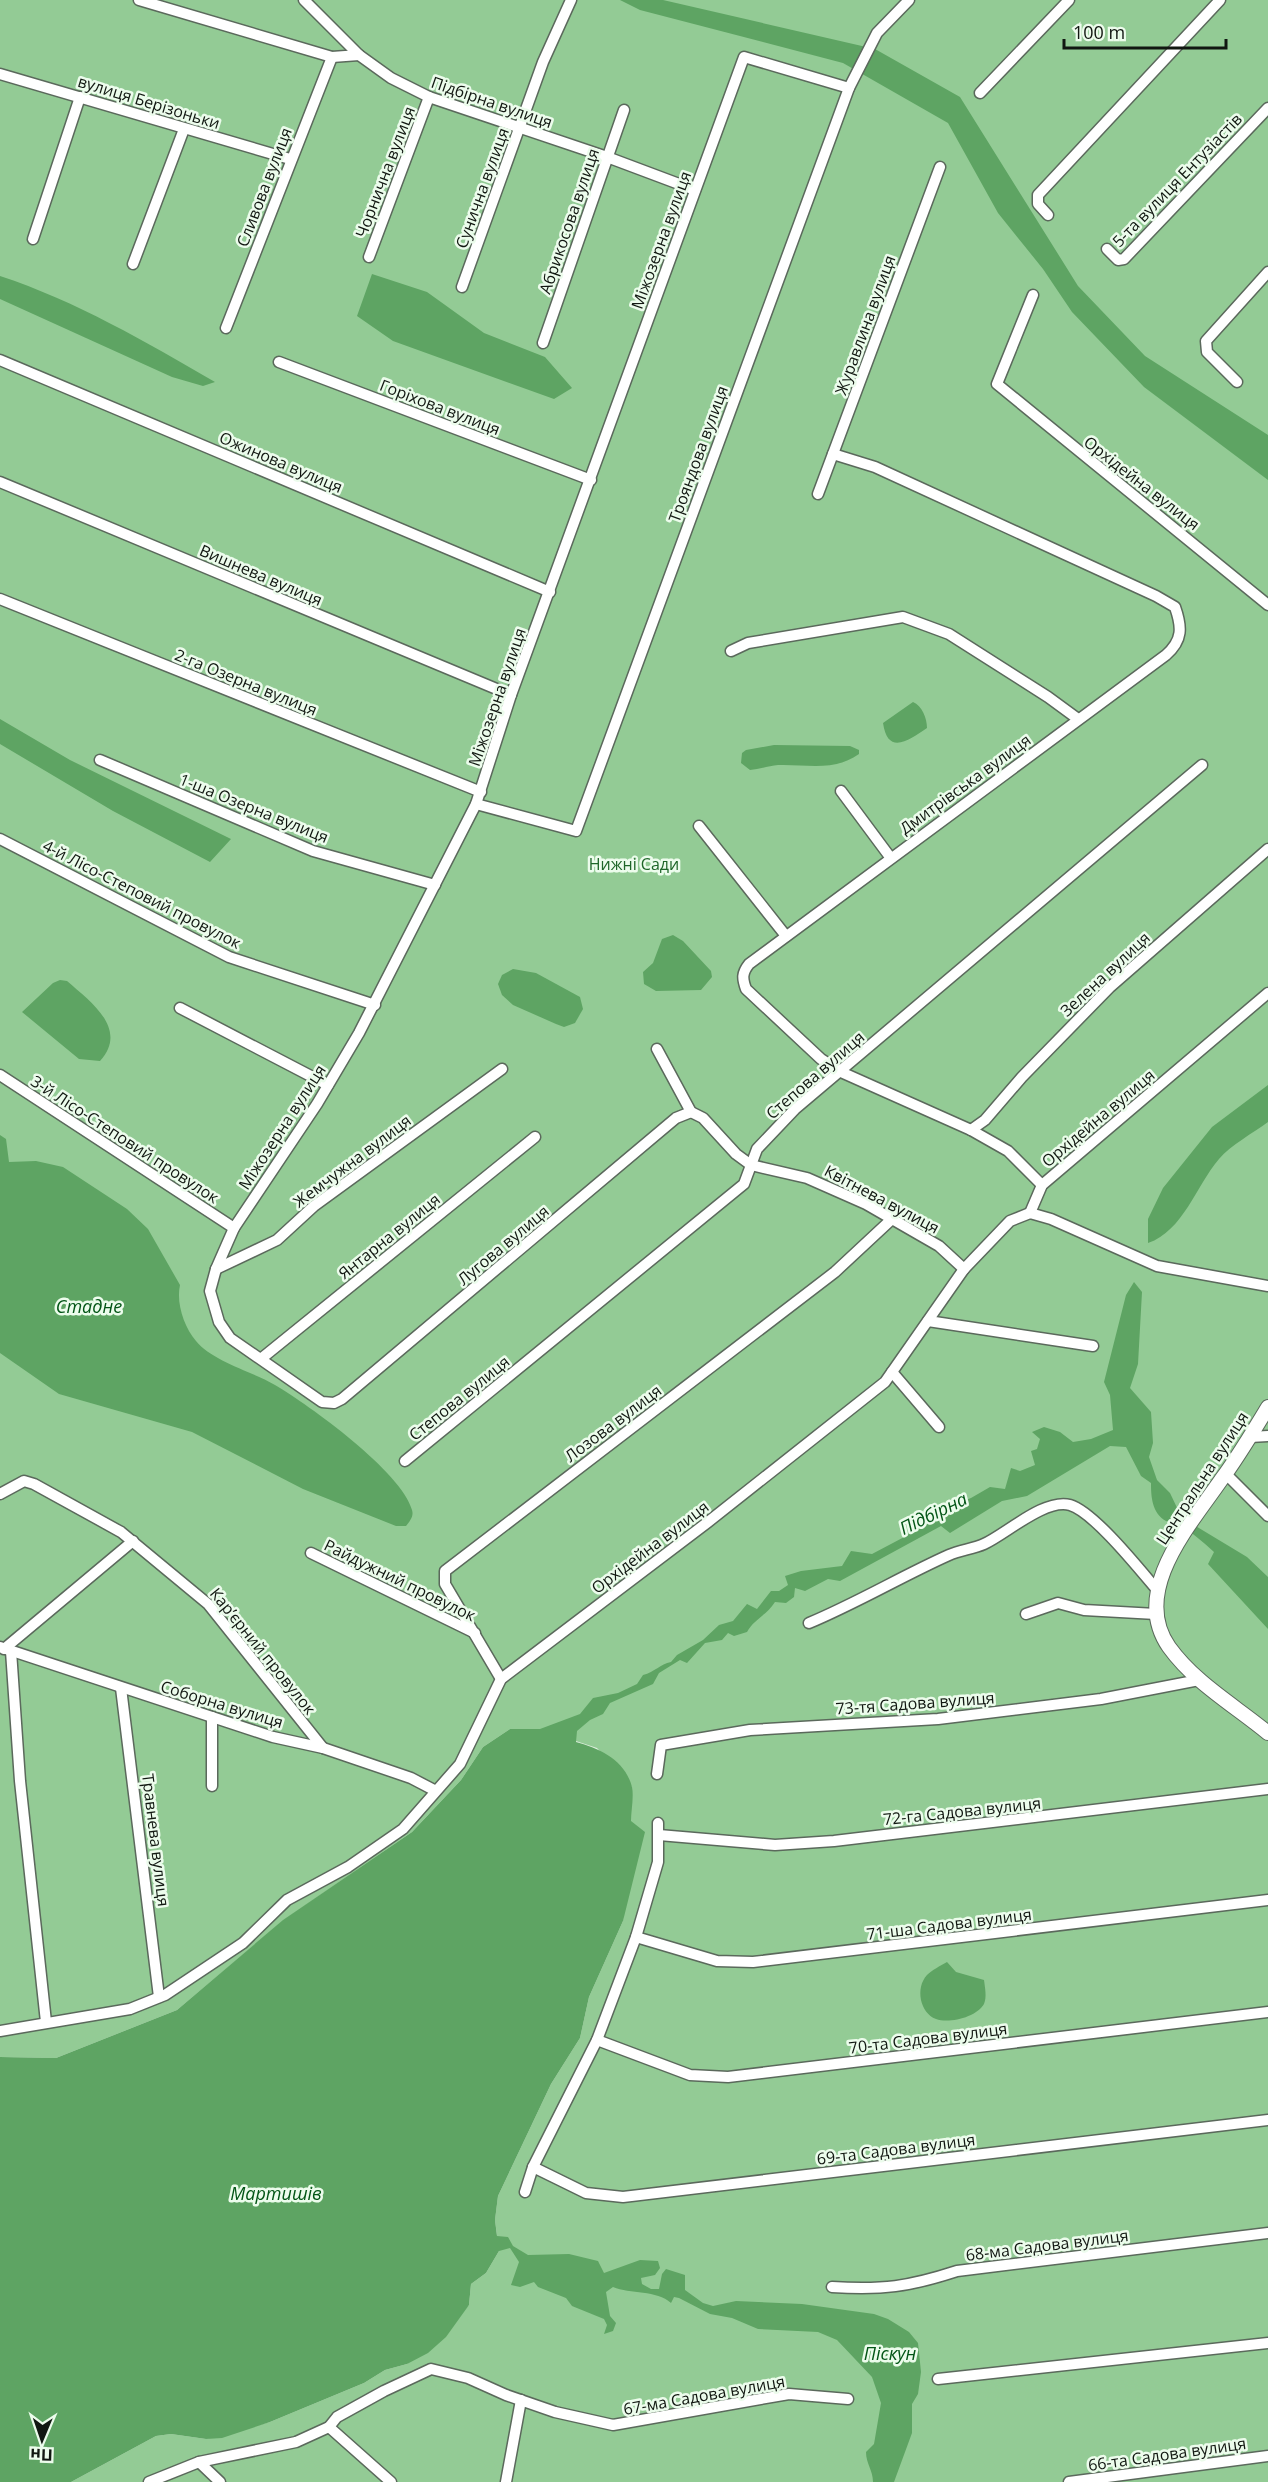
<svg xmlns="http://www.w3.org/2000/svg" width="1268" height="2482" font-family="'Open Sans',sans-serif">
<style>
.green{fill:#93cb95}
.water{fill:#5ea463}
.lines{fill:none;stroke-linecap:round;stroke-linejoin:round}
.minor-casing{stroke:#5b695c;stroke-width:13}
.tertiary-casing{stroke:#5b695c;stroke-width:16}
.minor{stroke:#fff;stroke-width:10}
.tertiary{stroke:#fff;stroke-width:14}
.labels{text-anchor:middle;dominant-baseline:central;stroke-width:5;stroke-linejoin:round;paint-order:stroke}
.street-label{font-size:16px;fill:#111711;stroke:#ecfcec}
.park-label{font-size:16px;fill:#1e6628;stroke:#ecfcec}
.water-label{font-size:18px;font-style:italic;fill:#035516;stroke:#ecfcec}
</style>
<rect width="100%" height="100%" fill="#dfefdf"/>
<polygon class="green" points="0,0 1268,0 1268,2482 71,2482 156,2436 171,2434 206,2439 270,2422 364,2383 385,2370 407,2364 469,2305 471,2284 486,2273 499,2251 495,2220 498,2196 551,2084 580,2038 589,1997 623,1921 632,1787 597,1748 540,1729 510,1729 483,1747 461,1780 412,1832 284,1920 177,2010 56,2058 0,2057"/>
<g class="water">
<polygon points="620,0 663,0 875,49 960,97 1078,286 1145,356 1268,435 1268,480 1144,387 1072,312 1043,269 998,213 948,123 843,63 640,10"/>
<polygon points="372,274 427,292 484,333 545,357 572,388 554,399 393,341 357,316"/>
<path d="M0,276C76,301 146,342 215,382L203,386L172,377L0,299Z"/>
<path d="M913,702C922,706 927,718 927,728C910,739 888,757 883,723Z"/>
<polygon points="0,719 70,760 231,839 210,862 113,811 0,744"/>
<path d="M774,745L850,746L859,750V754C834,772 806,764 778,765C769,766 759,769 750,770L741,763L742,753L746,750Z"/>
<polygon points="673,935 683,941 711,971 712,977 701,990 656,991 644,984 643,972 653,963 662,939"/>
<polygon points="513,969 536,973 580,997 583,1009 575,1023 564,1027 556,1024 513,1005 502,995 498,984 502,975"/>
<path d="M60,980L67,981C91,1002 129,1029 100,1061L79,1059L22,1012L53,983Z"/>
<path d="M1268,1085V1122C1253,1133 1231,1145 1219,1159C1196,1186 1183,1231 1148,1243V1219L1163,1188L1212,1127Z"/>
<path d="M0,1135L6,1139L9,1162L36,1161L63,1167L127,1209L148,1229L180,1285C176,1303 184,1327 196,1341C212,1361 253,1372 275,1385C309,1405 402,1472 412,1510C414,1516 410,1521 406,1526H396L303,1489L192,1432L59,1394L0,1353Z"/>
<path d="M1134,1282L1142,1292L1138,1364L1130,1388L1151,1412L1153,1443L1149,1457L1157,1480L1170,1493L1180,1514L1184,1519L1247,1557L1268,1577V1629L1208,1564L1214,1552C1203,1542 1192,1532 1179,1525C1175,1523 1170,1523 1166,1521C1152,1513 1151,1497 1151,1483L1141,1476L1126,1447L1110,1446L1027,1496L1002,1501L950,1533L941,1526L840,1581L828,1579L805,1591L795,1588L794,1597L786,1603L775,1602C767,1615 754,1619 747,1632L734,1636L728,1633L722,1640L705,1643L687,1663L680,1660L659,1673L653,1684L610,1703L603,1714L590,1720L577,1731L576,1742C601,1749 625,1760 632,1787C634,1797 631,1811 631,1821L645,1832L623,1921L589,1997L580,2038L551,2084L498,2196L495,2220L497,2236L508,2237L513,2246L528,2255L569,2254L598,2261L604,2273L640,2260L658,2261L660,2268L655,2275L641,2278L642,2284L651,2289H659L662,2274L666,2269L685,2275V2290L703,2303L713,2306L736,2301L802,2304L874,2314L888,2319L909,2332L918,2343L921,2372L918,2394L912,2404V2433L894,2482H873C873,2470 866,2464 866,2452L874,2444L881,2403L872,2377L837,2340L818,2332L758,2329L732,2318L710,2314L679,2298L674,2297L671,2303C657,2290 630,2294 613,2287L606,2292L610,2316L616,2323L613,2331L604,2334L607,2325L604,2319L572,2306L566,2298L538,2287L534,2282L520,2287L511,2285L519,2262L510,2248L499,2251L486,2273L471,2284L469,2305L446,2337L428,2353L407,2364L385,2370L364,2383L270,2422L222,2438L206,2439L171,2434L156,2436L71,2482H0V2057L56,2058L177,2010L283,1920L412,1832L461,1780L483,1747L510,1729H540L580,1714L593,1698L618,1693L637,1684L643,1675C655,1672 660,1664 671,1662L677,1655L703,1640L719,1625L733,1621L747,1604L757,1609L771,1591H779L788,1585L785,1576L801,1571L842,1566L851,1551L872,1554L908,1535L925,1515L971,1498L990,1487L1005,1489L1011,1468L1020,1471L1035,1465L1031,1451L1037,1449L1040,1439L1032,1432L1044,1427L1060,1432L1073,1442L1091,1439L1113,1430L1110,1395L1104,1382L1126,1295Z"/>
<path d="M947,1962L956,1972L984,1980C985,1988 987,1997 984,2004C977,2017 949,2024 936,2019C920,2013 915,1988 927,1975C932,1970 940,1966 947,1962Z"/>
</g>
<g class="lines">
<defs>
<g id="minor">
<polyline points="139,0 332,57 359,55"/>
<polyline points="304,0 359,55 391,78 429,97 607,157 695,190"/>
<polyline points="0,74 290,159"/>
<polyline points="980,93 1069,0"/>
<polyline points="1048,215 1038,204 1038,195 1220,0"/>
<polyline points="33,239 80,97"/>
<polyline points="1107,249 1118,260 1124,259 1268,108"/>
<polyline points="369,257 429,97"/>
<polyline points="133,264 184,129"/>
<polyline points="462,287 543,62 571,0"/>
<polyline points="1033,295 997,384 1268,605"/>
<polyline points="226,328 332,57"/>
<polyline points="543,343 624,110"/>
<polyline points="0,360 550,592"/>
<polyline points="279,362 591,480"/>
<polyline points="1237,382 1207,352 1206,341 1268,272"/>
<path d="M833,454L875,467L1156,596L1175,607C1182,627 1183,640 1166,655L749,964C742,973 742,978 746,989L821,1059L841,1072L971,1130L1008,1151L1042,1185"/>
<polyline points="0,482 511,695"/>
<polyline points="818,494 940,167"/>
<polyline points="0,599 481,792"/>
<polyline points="731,651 748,643 903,617 949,634 1048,697 1078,719"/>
<polyline points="100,760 313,851 435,885"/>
<polyline points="841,791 890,857"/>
<polyline points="476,804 576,831 849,88 877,33 909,0"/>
<polyline points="699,826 786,936"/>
<polyline points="0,839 229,957 375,1005"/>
<polyline points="180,1008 328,1085"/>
<polyline points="657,1049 691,1112 703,1118 736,1154 751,1165 807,1178 866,1204 939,1246 964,1269"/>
<polyline points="0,1075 234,1228"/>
<polyline points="691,1112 676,1118 342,1399 334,1403 322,1402 230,1338 219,1322 210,1291 216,1269 234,1228 317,1104 359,1033 476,804 511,695 744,57 849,88"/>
<polyline points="971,1130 985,1120 1022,1077 1110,987 1268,849"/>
<polyline points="1030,1213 1042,1185 1268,993"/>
<polyline points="216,1269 277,1240 314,1206 502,1069"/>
<polyline points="928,1321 1093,1346"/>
<polyline points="262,1358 535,1137"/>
<polyline points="892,1372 939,1427"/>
<polyline points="1250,1437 1268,1436"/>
<polyline points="405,1461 744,1184 757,1149 795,1109 1202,765"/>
<polyline points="1226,1474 1268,1516"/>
<polyline points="0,1494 24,1481 34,1484 121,1532 208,1604 323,1748"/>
<polyline points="311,1553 475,1633"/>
<polyline points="1026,1614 1058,1603 1084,1610 1156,1614"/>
<path d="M809,1623C857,1603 902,1576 949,1555C960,1550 973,1549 984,1544C1006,1534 1045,1498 1070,1505C1094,1512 1140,1570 1158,1591"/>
<polyline points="0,1647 273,1737 323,1748 411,1778 434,1790"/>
<polyline points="4,1649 133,1541"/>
<polyline points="11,1651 20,1781 46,2022"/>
<polyline points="501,1679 445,1584 445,1571 835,1272 893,1218"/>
<polyline points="121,1688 159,1997"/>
<polyline points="212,1717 212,1786"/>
<polyline points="657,1774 661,1745 750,1730 938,1719 1101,1699 1199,1680"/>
<polyline points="659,1835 775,1845 834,1841 1268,1789"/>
<polyline points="636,1937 717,1961 753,1962 1268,1900"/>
<polyline points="0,2031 130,2009 165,1995 243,1943 287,1900 348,1867 403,1829 460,1764 501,1679 708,1522 885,1382 964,1269 1010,1221 1030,1213 1051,1219 1157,1266 1268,1286"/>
<polyline points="597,2040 690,2075 728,2077 1268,2012"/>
<polyline points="533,2167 586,2193 623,2197 1268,2120"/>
<polyline points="525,2192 533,2167 597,2040 636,1937 658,1862 658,1823"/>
<path d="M832,2287C883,2290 908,2287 957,2271L1268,2233"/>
<polyline points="938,2379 1268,2343"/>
<polyline points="329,2427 391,2482"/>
<polyline points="199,2462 220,2482"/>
<polyline points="149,2482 199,2462 296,2442 329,2427 337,2417 384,2391 431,2369 468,2378 506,2395 555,2412 613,2425 789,2394 848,2399"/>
<polyline points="506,2482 521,2400"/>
<polyline points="1069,2482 1268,2456"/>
</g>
<path id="tertiary" d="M1268,1407C1253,1432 1238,1457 1221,1480C1190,1525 1130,1591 1169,1647C1195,1683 1234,1705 1268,1733"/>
</defs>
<use href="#minor" class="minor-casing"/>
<use href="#tertiary" class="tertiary-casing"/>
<use href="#minor" class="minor"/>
<use href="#tertiary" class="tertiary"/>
</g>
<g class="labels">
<g class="street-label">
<text transform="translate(149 102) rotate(17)">вулиця Берізоньки</text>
<text transform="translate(492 102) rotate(19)">Підбірна вулиця</text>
<text transform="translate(385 172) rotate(-69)">Чорнична вулиця</text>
<text transform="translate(1177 180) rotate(-46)">5-та вулиця Ентузіастів</text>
<text transform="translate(264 187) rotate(-69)">Сливова вулиця</text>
<text transform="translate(482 188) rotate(-70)">Сунична вулиця</text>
<text transform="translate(569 221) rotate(-71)">Абрикосова вулиця</text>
<text transform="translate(661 240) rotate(-70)">Міжозерна вулиця</text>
<text transform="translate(865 325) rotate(-70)">Журавлина вулиця</text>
<text transform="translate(440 407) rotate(21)">Горіхова вулиця</text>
<text transform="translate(698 454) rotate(-70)">Трояндова вулиця</text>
<text transform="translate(281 462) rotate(23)">Ожинова вулиця</text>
<text transform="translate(1142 483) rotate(38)">Орхідейна вулиця</text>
<text transform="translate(261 575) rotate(23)">Вишнева вулиця</text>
<text transform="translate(246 682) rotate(22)">2-га Озерна вулиця</text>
<text transform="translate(497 697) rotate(-71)">Міжозерна вулиця</text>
<text transform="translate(965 784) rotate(-36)">Дмитрівська вулиця</text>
<text transform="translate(254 808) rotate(22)">1-ша Озерна вулиця</text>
<text transform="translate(142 894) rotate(27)">4-й Лісо-Степовий провулок</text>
<text transform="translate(1105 974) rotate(-43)">Зелена вулиця</text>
<text transform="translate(815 1075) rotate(-41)">Степова вулиця</text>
<text transform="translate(1098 1118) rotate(-40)">Орхідейна вулиця</text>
<text transform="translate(282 1127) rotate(-57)">Міжозерна вулиця</text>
<text transform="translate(125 1139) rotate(33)">3-й Лісо-Степовий провулок</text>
<text transform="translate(352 1161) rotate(-37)">Жемчужна вулиця</text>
<text transform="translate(882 1199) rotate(28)">Квітнева вулиця</text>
<text transform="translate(389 1236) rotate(-39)">Янтарна вулиця</text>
<text transform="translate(503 1245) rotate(-40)">Лугова вулиця</text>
<text transform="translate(459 1398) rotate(-39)">Степова вулиця</text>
<text transform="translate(613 1423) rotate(-37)">Лозова вулиця</text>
<text transform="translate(1202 1478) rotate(-57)">Центральна вулиця</text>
<text transform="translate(650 1547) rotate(-37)">Орхідейна вулиця</text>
<text transform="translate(400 1580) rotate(26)">Райдужний провулок</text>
<text transform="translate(263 1651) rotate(51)">Карʼєрний провулок</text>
<text transform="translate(915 1703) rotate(-4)">73-тя Садова вулиця</text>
<text transform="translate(222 1704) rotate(17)">Соборна вулиця</text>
<text transform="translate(962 1811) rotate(-6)">72-га Садова вулиця</text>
<text transform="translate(156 1840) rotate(83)">Травнева вулиця</text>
<text transform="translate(949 1924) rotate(-7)">71-ша Садова вулиця</text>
<text transform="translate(928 2038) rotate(-7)">70-та Садова вулиця</text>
<text transform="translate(896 2149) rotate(-7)">69-та Садова вулиця</text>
<text transform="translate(1047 2245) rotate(-7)">68-ма Садова вулиця</text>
<text transform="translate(704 2395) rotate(-10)">67-ма Садова вулиця</text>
<text transform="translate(1167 2454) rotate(-8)">66-та Садова вулиця</text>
</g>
<g class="park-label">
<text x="634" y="864">Нижні Сади</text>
</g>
<g class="water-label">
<text x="89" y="1306">Стадне</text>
<text transform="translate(933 1513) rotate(-26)">Підбірна</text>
<text x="276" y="2193">Мартишів</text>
<text x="890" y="2353">Піскун</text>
</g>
</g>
<g transform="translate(42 2440) rotate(182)" stroke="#ecfcec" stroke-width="4.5" paint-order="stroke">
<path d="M0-4.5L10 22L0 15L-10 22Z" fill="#111711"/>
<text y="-9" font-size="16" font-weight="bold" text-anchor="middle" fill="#111711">Пн</text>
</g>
<path d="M1064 39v9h162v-9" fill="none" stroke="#111711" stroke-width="3"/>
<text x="1073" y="39" font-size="18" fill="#111711" stroke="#ecfcec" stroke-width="4.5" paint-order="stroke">100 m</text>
</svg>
